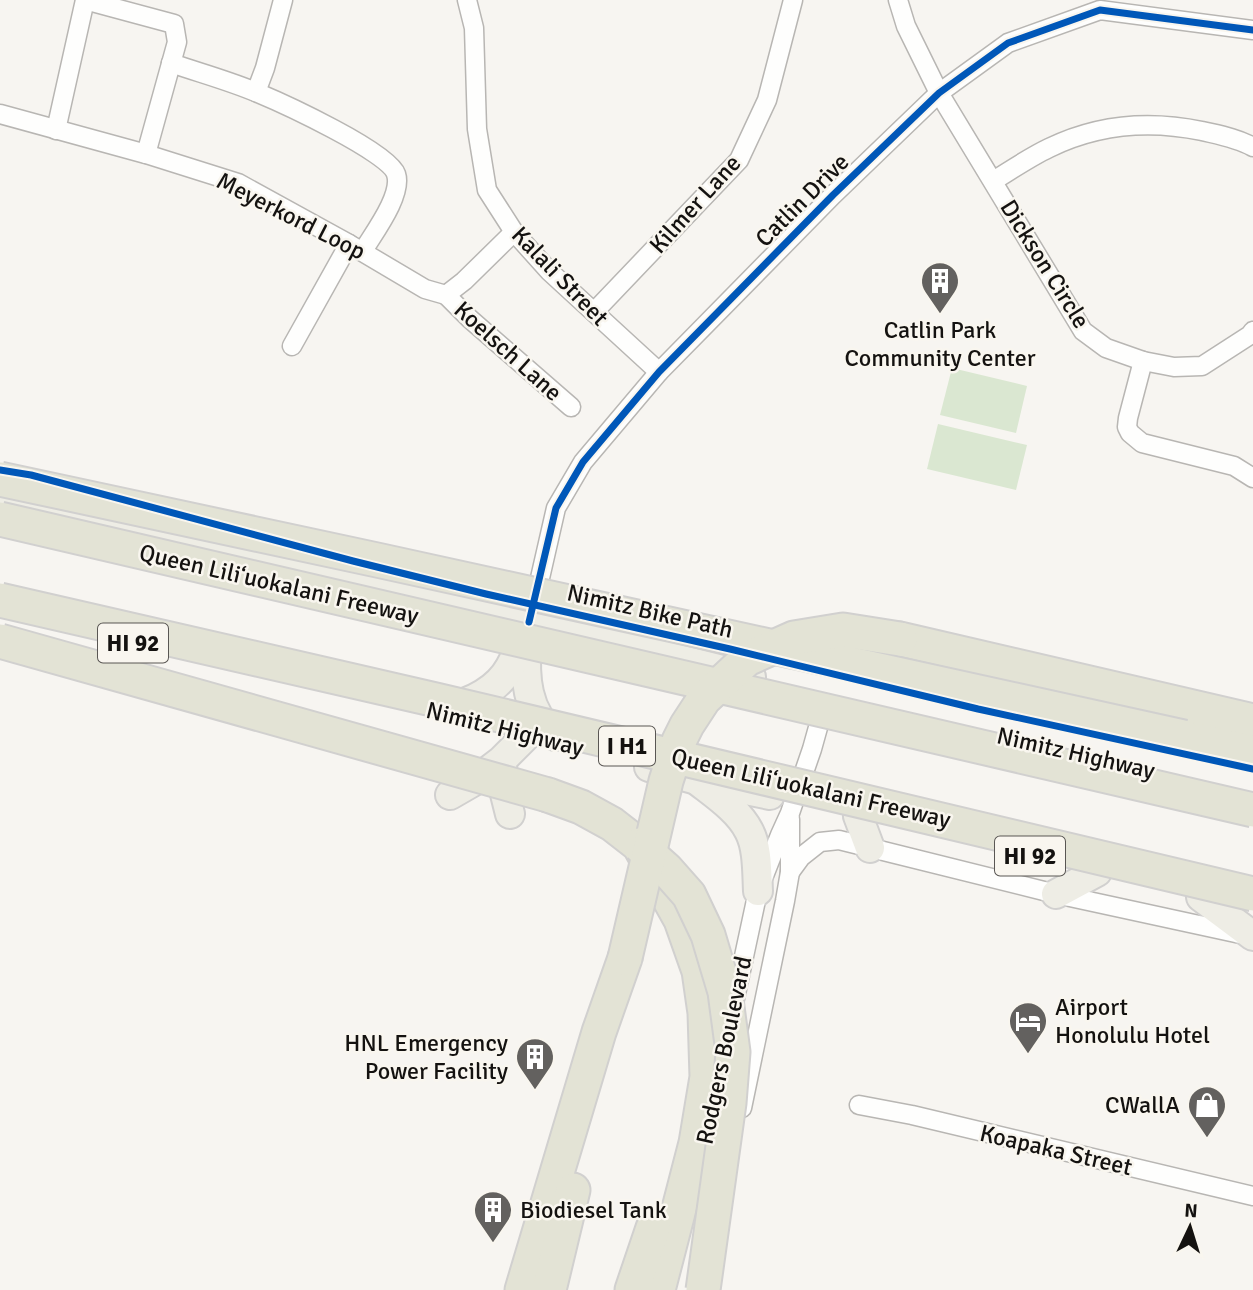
<svg xmlns="http://www.w3.org/2000/svg" width="1253" height="1290" font-family="Signika,sans-serif">
<style>
.pitch{fill:#dae7d1}
.lines{fill:none;stroke-linecap:round;stroke-linejoin:round}
.minor-casing{stroke:#b8b6b3;stroke-width:21}
.primary-casing{stroke:#d1d0cf;stroke-width:32}
.motorway-casing{stroke:#d1d0cf;stroke-width:37}
.minor{stroke:#fefefd;stroke-width:18}
.primary{stroke:#eeede5;stroke-width:28}
.motorway{stroke:#e3e3d5;stroke-width:33}
.motorway-bridge-casing{stroke:#d1d0cf;stroke-width:37;stroke-linecap:butt}
.motorway-bridge{stroke:#e3e3d5;stroke-width:33}
.cycleway-casing{stroke:#f9f6ef;stroke-width:11}
.cycleway{stroke:#0057b8;stroke-width:7}
.labels{text-anchor:middle;dominant-baseline:central;stroke-width:5;stroke-linejoin:round;paint-order:stroke}
.shield{fill:#f9f6ef;stroke:#595653;stroke-width:2}
.shield-label{font-size:23px;font-weight:bold;fill:#141210}
.street-label{font-size:24px;fill:#141210;stroke:#f9f6ef}
.poi-label{font-size:24px;fill:#141210;stroke:#f9f6ef;text-anchor:start}
</style>
<rect width="100%" height="100%" fill="#f7f5f1"/>
<g class="pitch">
<polygon points="952,368 1027,386 1016,433 940,415"/>
<polygon points="938,424 1027,445 1016,490 927,469"/>
</g>
<g class="lines">
<defs>
<g id="minor">
<polyline points="85,0 174,24 177,42 146,154"/>
<polyline points="467,0 474,28 477,129 487,190 514,232 549,271 659,372"/>
<polyline points="898,0 906,26 939,93 1083,331 1106,348 1143,361 1174,367 1202,366 1250,335 1253,331"/>
<path d="M171,63C200,73 230,81 258,93C282,103 389,152 396,174C403,195 373,234 363,251"/>
<polyline points="256,92 265,68 283,0"/>
<polyline points="0,114 146,154 238,183 349,244 425,289 446,295 464,281 514,232"/>
<polyline points="56,130 85,0"/>
<path d="M993,181C1011,170 1030,157 1049,148C1098,124 1149,120 1202,131C1219,135 1237,138 1253,147"/>
<polyline points="446,295 470,319 571,407"/>
<polyline points="594,312 739,160 767,100 793,0"/>
<polyline points="292,346 349,244"/>
<polyline points="1143,361 1128,418 1127,427 1130,433 1142,443 1234,466 1253,478"/>
<polyline points="535,600 556,508 583,462 659,372 833,195 939,93 1008,43 1100,10 1253,30"/>
<polyline points="790,872 801,857 820,842 839,840 1056,894 1245,935"/>
<polyline points="734,1003 758,891 780,835 790,813 812,749 824,706"/>
<polyline points="859,1105 912,1115 1253,1196"/>
<polyline points="742,1108 785,901 790,872 790,819"/>
</g>
<g id="primary">
<polyline points="0,502 529,622 751,677"/>
<path d="M527,642C524,676 526,712 555,736"/>
<path d="M448,707C472,703 498,689 510,667C518,653 523,636 529,622"/>
<polyline points="502,765 504,790 510,814"/>
<polyline points="649,767 697,780 770,795"/>
<path d="M699,782C717,796 739,811 749,831C758,848 757,872 758,891"/>
<polyline points="450,795 476,780 501,761 528,734"/>
<polyline points="858,816 870,848"/>
<polyline points="1056,894 1097,872"/>
<polyline points="1201,897 1253,936"/>
</g>
<g id="motorway">
<polyline points="900,639 1253,721"/>
<polyline points="1184,737 1253,753"/>
<polyline points="548,795 581,807 612,824 639,845 681,920 699,971 705,1013 707,1077 696,1143 658,1290"/>
<polyline points="522,1290 599,1032 625,958"/>
<polyline points="549,1290 573,1190"/>
<polyline points="632,1290 653,1228"/>
</g>
</defs>
<use href="#minor" class="minor-casing"/>
<use href="#primary" class="primary-casing"/>
<use href="#motorway" class="motorway-casing"/>
<use href="#minor" class="minor"/>
<use href="#primary" class="primary"/>
<use href="#motorway" class="motorway"/>
<defs>
<g id="motorway-bridge">
<polyline points="0,479 377,560 1184,737"/>
<polyline points="0,519 1253,810"/>
<polyline points="0,600 436,700 1253,894"/>
<polyline points="0,641 548,795"/>
<polyline points="639,845 666,869 689,895 708,935 725,992 733,1052 729,1103 703,1290"/>
<polyline points="625,958 666,781 679,741 687,725 704,699 747,659 794,638 843,630 900,639"/>
</g>
</defs>
<use href="#motorway-bridge" class="motorway-bridge-casing"/>
<use href="#motorway-bridge" class="motorway-bridge"/>
<defs>
<g id="cycleway">
<polyline points="0,470 31,475 353,561 486,594 730,649 978,709 1253,769"/>
<polyline points="529,622 556,508 583,462 659,372 833,195 939,93 1008,43 1100,10 1253,30"/>
</g>
</defs>
<use href="#cycleway" class="cycleway-casing"/>
<use href="#cycleway" class="cycleway"/>
</g>
<defs>
<symbol id="building-pin" viewBox="-11 -11 22 30"><path d="M0 17L-7.5 6A9.5 9.5 0 1 1 7.5 6Z" fill="#63615f" stroke="#f9f6ef"/><path d="M-4-6H4V6H1V3H-1V6H-4ZM-2.5-4.3h1.7v1.8h-1.7ZM.8-4.3h1.7v1.8H.8ZM-2.5-1h1.7V.8h-1.7ZM.8-1h1.7V.8H.8Z" fill="#fff"/></symbol>
<symbol id="hotel-pin" viewBox="-11 -11 22 30"><path d="M0 17L-7.5 6A9.5 9.5 0 1 1 7.5 6Z" fill="#63615f" stroke="#f9f6ef"/><path d="M-6-4.5h1.5V1H6V5H4.5V3h-9V5H-6ZM-4 0a1.8 1.8 0 1 1 3.6 0ZM.5 0V-2.5h3Q6-2.5 6 0Z" fill="#fff"/></symbol>
<symbol id="shop-pin" viewBox="-11 -11 22 30"><path d="M0 17L-7.5 6A9.5 9.5 0 1 1 7.5 6Z" fill="#63615f" stroke="#f9f6ef"/><path d="M-5-2.5h2.3a2.7 3.5 0 0 1 5.4 0H5L5.5 6h-11ZM-1.5-2.5h3a1.5 2.3 0 0 0-3 0Z" fill="#fff"/></symbol>
</defs>
<g fill-rule="evenodd">
<use href="#building-pin" x="918" y="259" width="44" height="60"/>
<use href="#hotel-pin" x="1006" y="999" width="44" height="60"/>
<use href="#building-pin" x="513" y="1035" width="44" height="60"/>
<use href="#shop-pin" x="1185" y="1083" width="44" height="60"/>
<use href="#building-pin" x="471" y="1188" width="44" height="60"/>
</g>
<g class="labels">
<g class="shield">
<rect x="98" y="623.5" width="70" height="39" rx="5"/>
<rect x="599" y="726.5" width="56" height="39" rx="5"/>
<rect x="995" y="836.5" width="70" height="39" rx="5"/>
</g>
<g class="shield-label">
<text x="133" y="643">HI 92</text>
<text x="627" y="746">I H1</text>
<text x="1030" y="856">HI 92</text>
</g>
<g class="street-label">
<text transform="translate(802 200) rotate(-45)">Catlin Drive</text>
<text transform="translate(695 204) rotate(-48)">Kilmer Lane</text>
<text transform="translate(291 216) rotate(27)">Meyerkord Loop</text>
<text transform="translate(1045 264) rotate(58)">Dickson Circle</text>
<text transform="translate(560 276) rotate(46)">Kalali Street</text>
<text transform="translate(508 351) rotate(42)">Koelsch Lane</text>
<text transform="translate(279 584) rotate(13)">Queen Liliʻuokalani Freeway</text>
<text transform="translate(650 611) rotate(13)">Nimitz Bike Path</text>
<text transform="translate(505 729) rotate(14)">Nimitz Highway</text>
<text transform="translate(1076 753) rotate(13)">Nimitz Highway</text>
<text transform="translate(811 788) rotate(13)">Queen Liliʻuokalani Freeway</text>
<text transform="translate(724 1050) rotate(-78)">Rodgers Boulevard</text>
<text transform="translate(1056 1150) rotate(13)">Koapaka Street</text>
</g>
<g class="poi-label">
<text x="940" y="330" text-anchor="middle">Catlin Park<tspan x="940" dy="28">Community Center</tspan></text>
<text x="1055" y="1007">Airport<tspan x="1055" dy="28">Honolulu Hotel</tspan></text>
<text x="508" y="1043" text-anchor="end">HNL Emergency<tspan x="508" dy="28">Power Facility</tspan></text>
<text x="1180" y="1105" text-anchor="end">CWallA</text>
<text x="520" y="1210">Biodiesel Tank</text>
</g>
</g>
<g transform="translate(1190 1227) rotate(4)" stroke="#f9f6ef" stroke-width="5" paint-order="stroke">
<path d="M0-5L12 26L0 18L-12 26Z" fill="#141210"/>
<text y="-10" font-size="19" font-weight="bold" text-anchor="middle" fill="#141210">N</text>
</g>
</svg>
